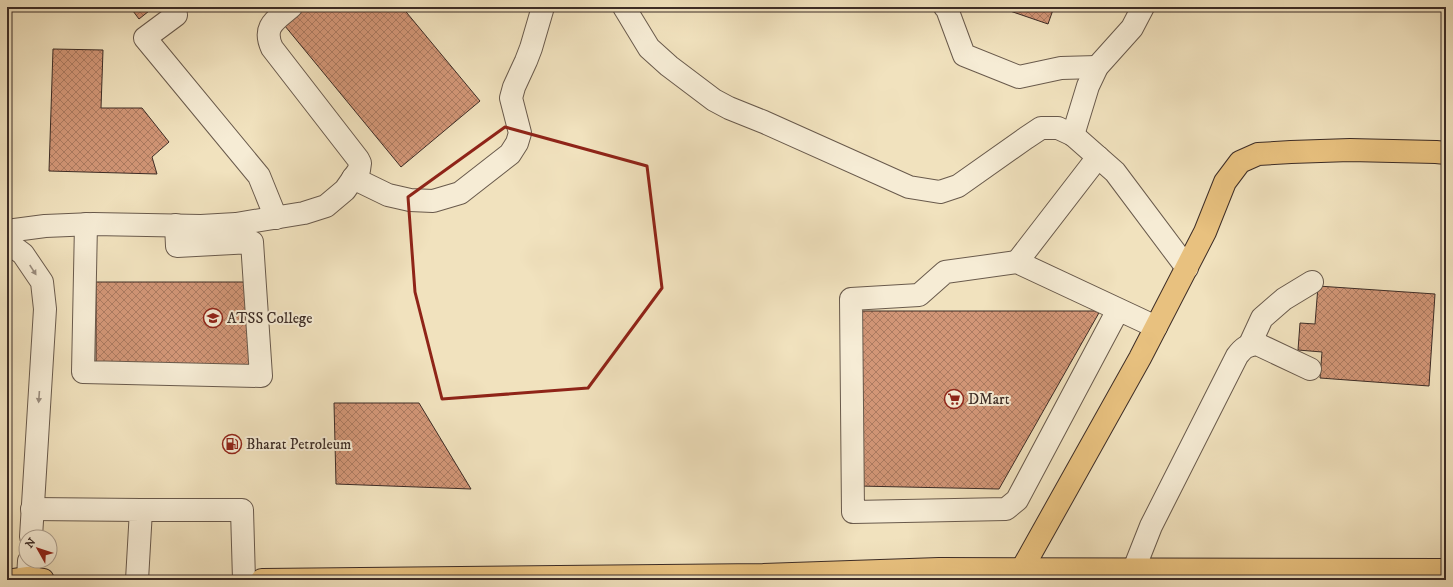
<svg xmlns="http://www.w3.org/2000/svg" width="1453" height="587" font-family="'IM FELL DW Pica',serif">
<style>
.building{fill:url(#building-cross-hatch);stroke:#3c2c26}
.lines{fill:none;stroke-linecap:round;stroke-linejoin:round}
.minor-casing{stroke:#695a4c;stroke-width:24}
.major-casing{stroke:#3c2c26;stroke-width:24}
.highway-casing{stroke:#3c2c26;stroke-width:24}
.minor{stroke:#f6ecd5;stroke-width:22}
.major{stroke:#e8c17f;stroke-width:22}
.highway{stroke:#e8c17f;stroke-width:22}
.oneway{fill:#998c7e}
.marked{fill:none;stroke:#8f2418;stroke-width:3;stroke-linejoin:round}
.labels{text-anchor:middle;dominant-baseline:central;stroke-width:4;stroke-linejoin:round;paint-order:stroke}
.poi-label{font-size:15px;fill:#3c2c26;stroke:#f6ecd5;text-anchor:start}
</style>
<defs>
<pattern id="building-cross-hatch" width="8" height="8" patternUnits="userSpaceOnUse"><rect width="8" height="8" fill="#d29677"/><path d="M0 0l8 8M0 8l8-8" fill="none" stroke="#ac7b61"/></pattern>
</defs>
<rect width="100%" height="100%" fill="#f1e2be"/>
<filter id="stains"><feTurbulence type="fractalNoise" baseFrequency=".005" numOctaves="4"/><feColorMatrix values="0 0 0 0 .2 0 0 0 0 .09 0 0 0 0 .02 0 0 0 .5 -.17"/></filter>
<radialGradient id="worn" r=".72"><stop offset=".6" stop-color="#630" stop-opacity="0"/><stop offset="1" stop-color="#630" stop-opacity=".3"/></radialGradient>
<g class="building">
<polygon points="130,7 154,7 139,19"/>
<polygon points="296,7 402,7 480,101 401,167 280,20"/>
<polygon points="1011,7 1054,7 1048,24 1010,11"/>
<polygon points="53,49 103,50 101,108 142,108 169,142 152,157 157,174 49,171"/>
<polygon points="96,282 253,282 252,368 96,365"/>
<polygon points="1318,286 1435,294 1429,386 1320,378 1322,352 1298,350 1300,323 1315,324"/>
<polygon points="858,311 1100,311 999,489 858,486"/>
<polygon points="334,403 419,403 471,489 336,484"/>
</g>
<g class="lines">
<defs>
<g id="minor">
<polyline points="624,7 649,48 669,66 714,100 729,108 764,122 909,187 940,192 958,186 1026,138 1041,128 1058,128 1073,135 1115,172 1187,268"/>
<polyline points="945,7 947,9 964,55 1019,77 1061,68 1097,67"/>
<polyline points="176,15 145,38 259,176 276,218"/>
<polyline points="1073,135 1088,86 1097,67 1132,28 1143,7"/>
<polyline points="353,178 388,195 410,200 433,201 460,193 510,154 517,143 520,133 511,98 514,87 526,61 531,48 543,7"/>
<polyline points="86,224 83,372 261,376 252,242 177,246 176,225"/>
<path d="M7,231L45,226L93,224L201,226L236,224L304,213L326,206L345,190L359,170L360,163L358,159L272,48C262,26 276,20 291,7"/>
<polyline points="7,242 23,254 42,282 45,309 31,537"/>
<polyline points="1017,262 1098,157"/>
<polyline points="1118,310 1017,500 1006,509 853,512 851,299 919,295 945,272 1017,262 1156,327"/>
<polyline points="1250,344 1262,318 1284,299 1312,282"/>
<polyline points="32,509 141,510 137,580"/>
<polyline points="141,510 242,510 244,580"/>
<path d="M1134,569L1151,526L1237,356C1243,348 1247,345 1257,344L1310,369"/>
<polyline points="28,578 29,561"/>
</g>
<g id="major">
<polyline points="1022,569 1140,358 1205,232 1225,182 1240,162 1258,154 1291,152 1350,150 1436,152 1446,153"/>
<polyline points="14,580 28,578 43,580"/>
<polyline points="262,580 763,575 939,569 1446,570"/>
</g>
<polyline id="highway" points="1364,570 1404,580"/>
</defs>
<use href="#minor" class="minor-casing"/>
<use href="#major" class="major-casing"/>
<use href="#highway" class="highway-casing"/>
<use href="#minor" class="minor"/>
<use href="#major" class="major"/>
<use href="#highway" class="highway"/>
</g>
<defs><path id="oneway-solid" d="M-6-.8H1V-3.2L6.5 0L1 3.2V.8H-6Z"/></defs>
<g class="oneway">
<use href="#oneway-solid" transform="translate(33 270) rotate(57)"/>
<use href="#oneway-solid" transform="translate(39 397) rotate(94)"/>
</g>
<path class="marked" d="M505,127L647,166L662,288L588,388L442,399L415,292L408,197Z"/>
<defs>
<symbol id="university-ring" viewBox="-11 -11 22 22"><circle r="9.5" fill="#f6ecd5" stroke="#8f2418" stroke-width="1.5"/><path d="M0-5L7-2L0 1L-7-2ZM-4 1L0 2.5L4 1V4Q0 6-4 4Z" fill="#8f2418"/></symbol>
<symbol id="supermarket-ring" viewBox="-11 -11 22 22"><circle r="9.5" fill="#f6ecd5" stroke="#8f2418" stroke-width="1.5"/><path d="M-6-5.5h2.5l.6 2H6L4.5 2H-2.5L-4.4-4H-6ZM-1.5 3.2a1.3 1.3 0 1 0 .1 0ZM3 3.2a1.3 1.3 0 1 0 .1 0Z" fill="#8f2418"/></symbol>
<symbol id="fuel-ring" viewBox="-11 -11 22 22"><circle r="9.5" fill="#f6ecd5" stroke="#8f2418" stroke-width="1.5"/><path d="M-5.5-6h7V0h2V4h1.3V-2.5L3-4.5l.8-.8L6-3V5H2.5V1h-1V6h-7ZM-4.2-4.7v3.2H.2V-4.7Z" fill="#8f2418"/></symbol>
</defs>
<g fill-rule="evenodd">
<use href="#university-ring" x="202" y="307" width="22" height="22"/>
<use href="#supermarket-ring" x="943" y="388" width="22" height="22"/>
<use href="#fuel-ring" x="221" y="433" width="22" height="22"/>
</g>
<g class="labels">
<g class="poi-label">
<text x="227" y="318">ATSS College</text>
<text x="968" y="399">DMart</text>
<text x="246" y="444">Bharat Petroleum</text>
</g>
</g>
<rect width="1453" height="587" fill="none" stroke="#f1e2be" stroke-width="24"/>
<rect x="8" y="8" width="1437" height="571" fill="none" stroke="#3c2c26" stroke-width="2"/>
<rect x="12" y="12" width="1429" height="563" fill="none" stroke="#3c2c26"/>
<g transform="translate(38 549) rotate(309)"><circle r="19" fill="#f6ecd5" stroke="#ac9f8f"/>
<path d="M0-3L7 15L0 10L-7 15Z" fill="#8f2418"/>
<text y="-6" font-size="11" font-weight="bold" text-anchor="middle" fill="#3c2c26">N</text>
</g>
<rect width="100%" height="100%" filter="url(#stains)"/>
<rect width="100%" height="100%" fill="url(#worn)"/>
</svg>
